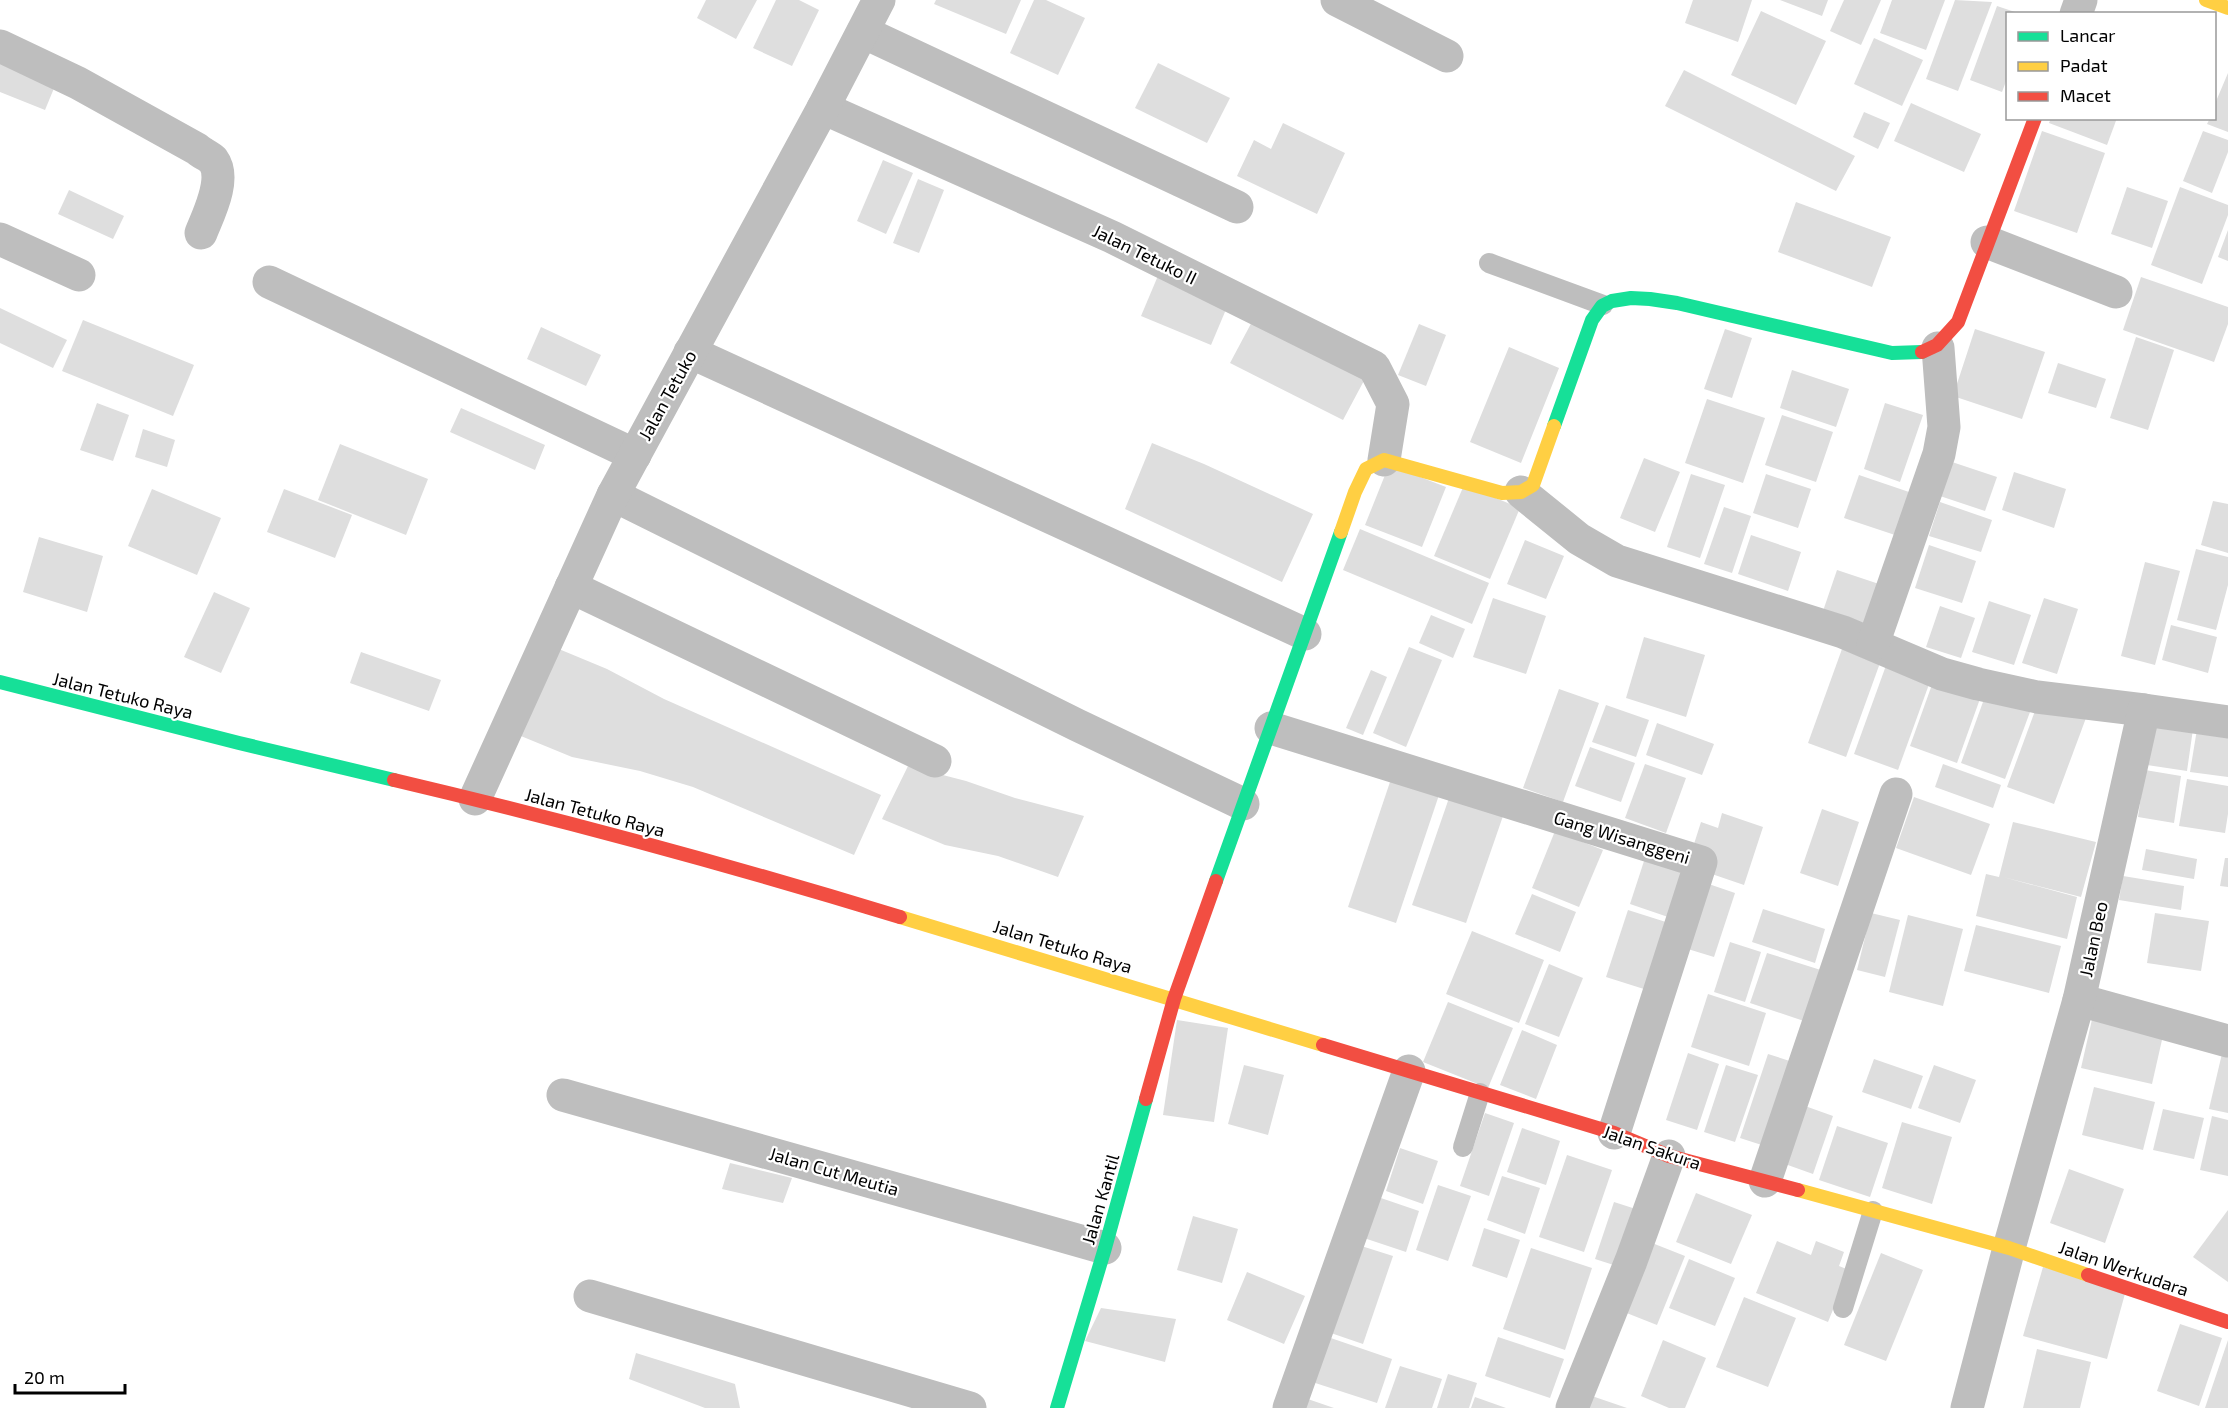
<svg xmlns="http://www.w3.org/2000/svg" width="2228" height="1408" font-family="'Exo 2',sans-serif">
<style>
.building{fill:#dedede}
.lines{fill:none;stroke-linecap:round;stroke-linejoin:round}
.lane{stroke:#bebebe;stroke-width:20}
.street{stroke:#bebebe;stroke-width:33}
.fast{stroke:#16e098;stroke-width:14}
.slow{stroke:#ffcf43;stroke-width:14}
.jam{stroke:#f24e42;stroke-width:14}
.labels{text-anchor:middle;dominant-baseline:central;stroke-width:4.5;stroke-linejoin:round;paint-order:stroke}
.street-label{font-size:18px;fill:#000;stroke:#fff}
</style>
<rect width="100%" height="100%" fill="#fff"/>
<g class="building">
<polygon points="706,0 757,0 736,39 697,18"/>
<polygon points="776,0 799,0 819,10 792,66 753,48"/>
<polygon points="936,0 1021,0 1006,34 934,4"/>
<polygon points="1034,0 1046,0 1085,18 1058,75 1010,53"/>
<polygon points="1693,0 1752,0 1738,42 1685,23"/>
<polygon points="1780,0 1828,0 1822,16"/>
<polygon points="1844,0 1881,0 1861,45 1830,31"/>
<polygon points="1892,0 1945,0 1926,50 1880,33"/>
<polygon points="1955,0 1992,2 1958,91 1926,79"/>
<polygon points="1997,6 2018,13 2008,14 2008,76 2002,92 1970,80"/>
<polygon points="1761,11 1826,41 1796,105 1731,75"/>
<polygon points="1874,38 1923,60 1902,106 1854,84"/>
<polygon points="0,57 57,81 45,110 0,92"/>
<polygon points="1158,63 1230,98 1207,143 1135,108"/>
<polygon points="1684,70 1855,156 1836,191 1665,106"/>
<polygon points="2228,73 2228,132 2207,124 2210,118 2214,118 2214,106"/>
<polygon points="1911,103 1981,134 1964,172 1894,141"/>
<polygon points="1864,112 1890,123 1878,149 1853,137"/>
<polygon points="2051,118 2117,118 2107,145 2049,123"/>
<polygon points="1283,123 1345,153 1317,214 1237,176 1254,140 1271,149"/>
<polygon points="2042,131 2105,153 2077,233 2014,211"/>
<polygon points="2203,131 2228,140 2228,152 2212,193 2183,181"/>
<polygon points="883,160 913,173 886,234 857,221"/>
<polygon points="918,179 944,190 919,253 893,243"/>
<polygon points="2127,187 2168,201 2152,248 2111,234"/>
<polygon points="2180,187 2228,205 2228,215 2202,284 2151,265"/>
<polygon points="69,190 124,216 113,239 58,214"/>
<polygon points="1796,202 1891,237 1872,287 1778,252"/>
<polygon points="2228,230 2228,261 2218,257"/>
<polygon points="1160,271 1230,300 1211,345 1141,316"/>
<polygon points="2141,277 2228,307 2228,324 2214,362 2123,330"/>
<polygon points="0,308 67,340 53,368 0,343"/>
<polygon points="1254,318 1367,375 1343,420 1230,363"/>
<polygon points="83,320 194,365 173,416 62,371"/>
<polygon points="1419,324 1446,335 1426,386 1398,375"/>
<polygon points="541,327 601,355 586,386 527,359"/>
<polygon points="1725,329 1752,338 1732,398 1704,389"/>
<polygon points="1975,329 2045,352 2022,419 1953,396"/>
<polygon points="2136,337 2174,350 2148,430 2110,418"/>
<polygon points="1509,347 1559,368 1521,463 1470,442"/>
<polygon points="2058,363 2106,379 2096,408 2048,393"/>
<polygon points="1792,370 1849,389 1836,427 1780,408"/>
<polygon points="1707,399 1765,418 1743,483 1685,463"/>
<polygon points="97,403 129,415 113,461 80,450"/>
<polygon points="1885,403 1923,415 1900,482 1864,469"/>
<polygon points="461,408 545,445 535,470 450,432"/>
<polygon points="1782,415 1833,432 1816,482 1765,465"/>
<polygon points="143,429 175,440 167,467 135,457"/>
<polygon points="1152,443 1204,464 1313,514 1282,582 1125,509"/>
<polygon points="340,444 428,479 406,535 318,500"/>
<polygon points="1644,458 1680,472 1655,532 1620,518"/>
<polygon points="1943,459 1997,477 1985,511 1931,493"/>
<polygon points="1389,465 1446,487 1422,547 1365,525"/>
<polygon points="2014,472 2066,489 2054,528 2002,510"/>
<polygon points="1691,474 1725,485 1700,558 1667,547"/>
<polygon points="1766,474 1811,489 1798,528 1753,513"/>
<polygon points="1859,475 1909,492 1895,535 1844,518"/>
<polygon points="1464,485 1520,508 1490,579 1434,556"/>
<polygon points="152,489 221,518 197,575 128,546"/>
<polygon points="284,489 352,515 335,558 267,532"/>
<polygon points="2213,501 2228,504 2228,553 2201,545"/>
<polygon points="1940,502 1992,520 1981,552 1929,536"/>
<polygon points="1724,507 1751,516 1732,573 1704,564"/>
<polygon points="1360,529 1489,583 1472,624 1343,570"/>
<polygon points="1751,535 1801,552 1788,591 1738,574"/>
<polygon points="39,537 103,556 87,612 23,592"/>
<polygon points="1525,540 1564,556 1546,599 1507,584"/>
<polygon points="1929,545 1976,561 1962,603 1915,588"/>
<polygon points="2196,549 2228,557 2228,585 2216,630 2177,620"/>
<polygon points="2145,562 2180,571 2155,665 2121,656"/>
<polygon points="1837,570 1891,588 1877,629 1823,611"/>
<polygon points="214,592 250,608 221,673 184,657"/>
<polygon points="1493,598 1546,616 1526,674 1473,657"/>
<polygon points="2044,598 2078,609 2057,674 2022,663"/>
<polygon points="1989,601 2031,615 2014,665 1972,652"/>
<polygon points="1940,606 1975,618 1961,658 1926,647"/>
<polygon points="1431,615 1465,629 1453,658 1419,643"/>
<polygon points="2171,625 2217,637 2208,673 2162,660"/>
<polygon points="1644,637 1705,655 1686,717 1626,698"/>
<polygon points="554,647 607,669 664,699 881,795 854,855 693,787 640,771 572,757 516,734"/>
<polygon points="1409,647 1442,660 1406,747 1373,733"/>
<polygon points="1842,649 1880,663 1846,757 1808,743"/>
<polygon points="361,652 441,680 429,711 350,683"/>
<polygon points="1888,660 1932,676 1898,770 1854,754"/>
<polygon points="1371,670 1387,677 1363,735 1346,728"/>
<polygon points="1934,679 1981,696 1957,763 1910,746"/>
<polygon points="1988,688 2033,704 2005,779 1961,763"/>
<polygon points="1559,689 1599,703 1563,802 1523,788"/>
<polygon points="2039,700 2086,718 2054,804 2007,787"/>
<polygon points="1606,705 1649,720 1636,757 1592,742"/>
<polygon points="1657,723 1714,744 1702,775 1646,755"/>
<polygon points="2153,723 2193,729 2187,771 2147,765"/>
<polygon points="2198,723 2228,727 2228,777 2190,772"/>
<polygon points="1590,747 1635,763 1621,802 1575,786"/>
<polygon points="1645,764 1686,778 1666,833 1625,818"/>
<polygon points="1943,764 2001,785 1993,808 1935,787"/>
<polygon points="908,766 966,781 1015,798 1084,816 1058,877 998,856 945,845 882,819"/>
<polygon points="2145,770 2181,776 2174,823 2138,817"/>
<polygon points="1392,776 1440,792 1396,923 1348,907"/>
<polygon points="2187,779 2228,786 2228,814 2225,833 2179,826"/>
<polygon points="1914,797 1990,824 1971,875 1896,848"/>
<polygon points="1449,798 1503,816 1466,923 1412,905"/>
<polygon points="1822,809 1859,822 1838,886 1800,873"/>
<polygon points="1722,813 1763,827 1744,885 1703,871 1694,844 1701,822 1718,828"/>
<polygon points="2013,822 2096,842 2081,897 2003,877 2077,897 2067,939 1976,916 1986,874 1999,877"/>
<polygon points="1555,831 1603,850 1579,907 1532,888"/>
<polygon points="2146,849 2197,859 2194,879 2142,870"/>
<polygon points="1645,858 1686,871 1671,918 1630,904"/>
<polygon points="2225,858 2228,858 2228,887 2220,886"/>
<polygon points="2123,876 2184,886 2181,910 2119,900"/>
<polygon points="1700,881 1735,893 1714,957 1678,946"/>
<polygon points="1532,894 1576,912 1560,952 1515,934"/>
<polygon points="1763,909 1825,929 1815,963 1752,942"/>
<polygon points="1628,910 1669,923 1647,990 1606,977"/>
<polygon points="1871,913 1900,920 1885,977 1857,970"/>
<polygon points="2155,913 2209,921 2201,971 2147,963"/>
<polygon points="1908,915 1963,929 1943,1006 1889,992"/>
<polygon points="1976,925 2061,946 2049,993 1964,971"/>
<polygon points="1472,931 1544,960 1519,1023 1446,994"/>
<polygon points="1730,942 1761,952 1745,1002 1714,992"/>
<polygon points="1767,953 1827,972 1810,1023 1750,1003"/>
<polygon points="1549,964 1583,978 1559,1037 1525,1024"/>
<polygon points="1708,994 1766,1013 1749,1066 1691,1047"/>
<polygon points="1448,1002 1513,1028 1488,1088 1423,1062"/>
<polygon points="2093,1015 2164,1031 2152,1084 2081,1068"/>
<polygon points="1177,1020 1228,1028 1214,1122 1163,1115"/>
<polygon points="1522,1030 1557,1045 1536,1099 1500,1085"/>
<polygon points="2224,1045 2228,1046 2228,1113 2209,1109"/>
<polygon points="1688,1053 1719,1064 1697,1130 1666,1120"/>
<polygon points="1768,1054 1799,1064 1771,1148 1740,1138"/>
<polygon points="1874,1059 1923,1076 1911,1109 1862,1092"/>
<polygon points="1244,1065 1284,1075 1268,1135 1228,1124"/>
<polygon points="1726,1065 1758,1075 1735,1142 1704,1132"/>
<polygon points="1934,1065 1976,1080 1960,1123 1918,1108"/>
<polygon points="2094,1087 2155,1102 2143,1150 2082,1135"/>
<polygon points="1805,1106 1833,1116 1813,1174 1785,1164"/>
<polygon points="2163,1109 2204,1118 2194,1159 2153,1150"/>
<polygon points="1485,1113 1514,1123 1489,1196 1460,1186"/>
<polygon points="2212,1116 2228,1120 2228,1176 2200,1170"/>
<polygon points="1902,1122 1952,1137 1932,1204 1882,1188"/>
<polygon points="1837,1126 1888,1143 1870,1197 1819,1180"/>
<polygon points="1522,1128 1560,1141 1546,1185 1507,1172"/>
<polygon points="1400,1148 1438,1161 1423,1204 1386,1191"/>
<polygon points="1567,1155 1612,1170 1584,1252 1539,1237"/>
<polygon points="730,1163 792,1178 783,1203 722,1189"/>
<polygon points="2069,1169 2124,1189 2105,1243 2050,1223"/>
<polygon points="1502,1176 1540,1188 1525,1234 1487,1220"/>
<polygon points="1438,1185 1471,1196 1448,1261 1416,1250"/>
<polygon points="1696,1193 1752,1215 1731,1264 1676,1242"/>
<polygon points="1375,1196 1419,1211 1406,1252 1361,1237"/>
<polygon points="1614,1202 1642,1211 1623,1268 1595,1259"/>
<polygon points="2228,1210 2228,1282 2193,1257"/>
<polygon points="1193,1216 1238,1229 1222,1283 1177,1270"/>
<polygon points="1484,1228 1520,1240 1507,1278 1472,1266"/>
<polygon points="1647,1241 1685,1256 1657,1325 1619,1310"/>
<polygon points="1777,1241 1811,1255 1816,1241 1844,1252 1839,1266 1849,1270 1828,1322 1756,1293"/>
<polygon points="1355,1244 1393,1256 1363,1344 1325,1331"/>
<polygon points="1531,1248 1592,1268 1565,1350 1503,1329"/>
<polygon points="1881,1253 1923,1270 1886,1361 1844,1345"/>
<polygon points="1689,1259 1735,1278 1715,1326 1669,1308"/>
<polygon points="2043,1267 2126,1290 2107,1359 2023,1336"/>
<polygon points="1247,1272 1305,1296 1284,1344 1227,1320"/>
<polygon points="1744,1297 1796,1318 1768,1387 1716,1367"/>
<polygon points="1101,1308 1176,1319 1165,1362 1085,1341"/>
<polygon points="2180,1324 2222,1338 2199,1406 2157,1391"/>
<polygon points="1322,1335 1392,1359 1377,1403 1306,1380"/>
<polygon points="1498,1337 1564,1359 1550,1398 1485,1376"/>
<polygon points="1663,1340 1706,1358 1685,1408 1669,1408 1641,1396"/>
<polygon points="2228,1340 2228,1408 2205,1408"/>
<polygon points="2037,1349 2091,1362 2080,1408 2023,1408"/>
<polygon points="636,1353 735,1384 740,1408 705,1408 629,1379"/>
<polygon points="1400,1366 1442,1379 1432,1408 1385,1408"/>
<polygon points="1448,1374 1477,1383 1469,1408 1437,1408"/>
<polygon points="1586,1394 1627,1408 1581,1408"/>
<polygon points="1299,1396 1334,1408 1295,1408"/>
<polygon points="1475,1397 1506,1408 1471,1408"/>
</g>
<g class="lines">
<g class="lane">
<polyline points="1489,263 1603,305"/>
<polyline points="1463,1147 1480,1093"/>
<polyline points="1843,1308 1873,1211"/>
</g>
<g class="street">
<polyline points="1337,0 1447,56"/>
<polyline points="2076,14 2081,0"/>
<polyline points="863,32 1237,207"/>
<path d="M0,46L78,83L197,149C201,153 209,156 213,160C227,179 208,215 201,233"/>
<polyline points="823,108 1112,237 1374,367 1393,404 1384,460"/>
<polyline points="0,239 79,275"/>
<polyline points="1987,242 2116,292"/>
<polyline points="269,282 635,455"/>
<polyline points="690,352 1305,634"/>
<polyline points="1521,492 1579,539 1617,561 1843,632 1942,674 1978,684 2037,697 2144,710"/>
<polyline points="613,495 1077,725 1243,804"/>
<polyline points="571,587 935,761"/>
<polyline points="1873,644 1939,454 1944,427 1938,348"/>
<polyline points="1271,728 1701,862 1614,1133"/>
<polyline points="475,799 613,495 823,108 879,0"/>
<polyline points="2079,1000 2228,1041"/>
<polyline points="563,1095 1105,1248"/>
<polyline points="1765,1181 1896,794"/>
<polyline points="590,1296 970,1408"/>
<polyline points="1289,1408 1409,1071"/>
<polyline points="1572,1408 1631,1261 1669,1156"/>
<polyline points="1967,1408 2009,1248 2079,1000 2144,710 2228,722"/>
</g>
<g class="fast">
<polyline points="1554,426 1592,320 1602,306 1612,301 1631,298 1650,299 1677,303 1892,353 1922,352"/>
<polyline points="0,682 239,743 394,780"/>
<polyline points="1216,881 1341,532"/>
<polyline points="1057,1408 1105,1248 1146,1099"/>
</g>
<g class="slow">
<polyline points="2206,0 2228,8"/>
<polyline points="1341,532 1355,492 1366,469 1384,460 1502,493 1521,492 1533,485 1554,426"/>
<polyline points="900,917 1323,1045"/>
<polyline points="1798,1190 2009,1248 2088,1275"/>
</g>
<g class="jam">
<polyline points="1922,352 1937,345 1958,322 2035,118"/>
<path d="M394,780C564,820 733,866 900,917"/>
<polyline points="1323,1045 1614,1133 1669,1156 1798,1190"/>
<polyline points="1146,1099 1174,999 1216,881"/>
<polyline points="2088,1275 2228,1322"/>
</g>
</g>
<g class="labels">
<g class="street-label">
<text transform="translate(1145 254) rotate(26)">Jalan Tetuko II</text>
<text transform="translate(667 395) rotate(-61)">Jalan Tetuko</text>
<text transform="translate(123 695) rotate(14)">Jalan Tetuko Raya</text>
<text transform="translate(595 812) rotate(15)">Jalan Tetuko Raya</text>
<text transform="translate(1622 837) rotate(17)">Gang Wisanggeni</text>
<text transform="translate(2093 939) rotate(-78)">Jalan Beo</text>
<text transform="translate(1063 946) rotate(17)">Jalan Tetuko Raya</text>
<text transform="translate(1652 1147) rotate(19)">Jalan Sakura</text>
<text transform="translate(834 1171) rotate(16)">Jalan Cut Meutia</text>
<text transform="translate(1100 1199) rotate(-74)">Jalan Kantil</text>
<text transform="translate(2124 1268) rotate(19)">Jalan Werkudara</text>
</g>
</g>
<rect x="2006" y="12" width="210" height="108" fill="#ffffff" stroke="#999999" stroke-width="1.5"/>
<rect x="2018" y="32" width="30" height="9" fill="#16e098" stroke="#999999" stroke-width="1.5"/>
<text x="2060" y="42" font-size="18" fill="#000000">Lancar</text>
<rect x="2018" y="62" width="30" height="9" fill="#ffcf43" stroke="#999999" stroke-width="1.5"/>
<text x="2060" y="72" font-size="18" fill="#000000">Padat</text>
<rect x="2018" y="92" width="30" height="9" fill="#f24e42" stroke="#999999" stroke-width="1.5"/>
<text x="2060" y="102" font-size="18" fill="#000000">Macet</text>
<path d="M15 1384v9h110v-9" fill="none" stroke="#000000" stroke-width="3"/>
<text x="24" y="1384" font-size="18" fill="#000000" stroke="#ffffff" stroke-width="4.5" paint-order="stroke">20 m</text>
</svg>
